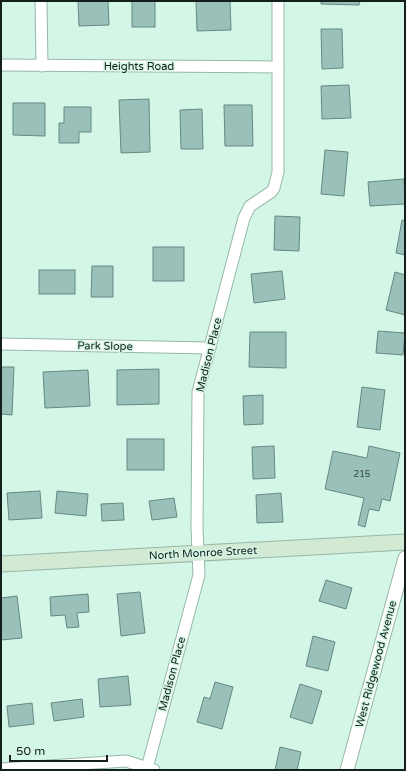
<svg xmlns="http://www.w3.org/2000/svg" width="406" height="771" font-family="'Varela Round',sans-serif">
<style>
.building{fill:#9ac0ba;stroke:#658984}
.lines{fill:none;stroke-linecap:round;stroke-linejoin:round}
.minor-casing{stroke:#97b8a8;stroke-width:13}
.tertiary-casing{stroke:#97b8a8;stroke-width:15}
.secondary-casing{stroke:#97b8a8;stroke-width:17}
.minor{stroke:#fff;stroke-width:11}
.tertiary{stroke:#fff;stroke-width:13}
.secondary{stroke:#d2e9d4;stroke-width:15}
.labels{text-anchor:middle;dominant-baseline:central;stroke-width:3;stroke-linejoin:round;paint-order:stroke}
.number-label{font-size:9px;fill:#354742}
.street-label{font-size:11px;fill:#131f1a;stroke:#d4f6e6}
</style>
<rect width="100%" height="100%" fill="#d4f6e6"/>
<g class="building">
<polygon points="78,1 108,1 109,25 79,26"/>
<rect x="132" y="1" width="23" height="26"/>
<polygon points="196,1 230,1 231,30 197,31"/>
<polygon points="321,1 360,1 359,5 321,4"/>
<polygon points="321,29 342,29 343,68 322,69"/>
<polygon points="349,85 351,118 322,119 321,86"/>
<polygon points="149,99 150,152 121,153 119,100"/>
<polygon points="13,103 45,103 45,136 13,135"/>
<polygon points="224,105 252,105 253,146 225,146"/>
<polygon points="64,107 91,107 91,132 79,132 79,143 59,143 59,123 64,123"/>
<polygon points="202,109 203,149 181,149 180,110"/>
<polygon points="325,150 348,152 344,196 321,194"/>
<polygon points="404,179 405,204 370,206 368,182"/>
<polygon points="275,216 300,217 299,251 274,250"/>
<polygon points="402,220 405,221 405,255 396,253"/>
<rect x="153" y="247" width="31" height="34"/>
<polygon points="92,266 113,266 113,297 91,297"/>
<rect x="39" y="270" width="36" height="24"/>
<polygon points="282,271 285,299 254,303 251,274"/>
<polygon points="395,272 405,275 405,315 386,310"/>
<polygon points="378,331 405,333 403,355 376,353"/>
<polygon points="250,332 286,332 286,368 249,367"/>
<polygon points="1,367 14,367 12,415 1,414"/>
<polygon points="159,369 159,404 117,405 117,370"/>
<polygon points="88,370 90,406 45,408 43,372"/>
<polygon points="362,387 385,390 380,430 357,427"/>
<polygon points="263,395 263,424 244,425 243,396"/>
<rect x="127" y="439" width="37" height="31"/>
<polygon points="274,446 275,478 253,479 252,447"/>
<polygon points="369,446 400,453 390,501 382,499 379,511 369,509 365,527 358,525 364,498 325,489 333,451 367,458"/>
<polygon points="40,491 42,518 9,520 7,493"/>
<polygon points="57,491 88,494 86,516 55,513"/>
<polygon points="281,493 283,522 257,523 256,495"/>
<polygon points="174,498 177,517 152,520 149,501"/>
<polygon points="123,503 124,520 102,521 101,504"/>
<polygon points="326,580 352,588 346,609 319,601"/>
<polygon points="140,592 145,633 121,636 117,594"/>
<polygon points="88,594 89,612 77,613 79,627 67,628 65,615 51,616 50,597"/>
<polygon points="17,596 22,638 1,640 1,598"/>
<polygon points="313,636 335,642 328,671 306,666"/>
<polygon points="128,676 131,705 100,707 98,679"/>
<polygon points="215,682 233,687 222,729 197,722 204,697 210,699"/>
<polygon points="300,684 322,691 312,724 290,717"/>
<polygon points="82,699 84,717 54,721 51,703"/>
<polygon points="32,703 34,724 9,727 7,706"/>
<polygon points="280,747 301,752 297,770 275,770"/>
</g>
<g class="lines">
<defs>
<g id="minor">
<polyline points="41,1 42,66"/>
<polyline points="1,65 278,67"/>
<polyline points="1,344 210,348"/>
<polyline points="147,768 199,575 197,528 198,392 244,218 250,206 271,192 274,188 278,172 278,1"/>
<polyline points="1,769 126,761 154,770"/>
</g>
<polyline id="tertiary" points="347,770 405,558"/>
<polyline id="secondary" points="1,564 405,542"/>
</defs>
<use href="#minor" class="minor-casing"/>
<use href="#tertiary" class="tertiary-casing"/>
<use href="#secondary" class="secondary-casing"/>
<use href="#minor" class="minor"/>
<use href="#tertiary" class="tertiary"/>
<use href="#secondary" class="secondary"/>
</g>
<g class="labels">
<g class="number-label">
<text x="362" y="474">215</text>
</g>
<g class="street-label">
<text x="139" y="66">Heights Road</text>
<text transform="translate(105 346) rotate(1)">Park Slope</text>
<text transform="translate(209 355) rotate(-76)">Madison Place</text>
<text transform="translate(203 553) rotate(-3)">North Monroe Street</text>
<text transform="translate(376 664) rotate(-75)">West Ridgewood Avenue</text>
<text transform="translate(172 674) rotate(-75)">Madison Place</text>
</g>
</g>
<rect width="406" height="771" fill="none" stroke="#131f1a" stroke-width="4"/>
<path d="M10 755v6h97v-6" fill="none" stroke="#131f1a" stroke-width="2"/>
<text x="16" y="755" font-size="12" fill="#131f1a" stroke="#d4f6e6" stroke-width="3" paint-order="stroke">50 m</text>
</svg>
